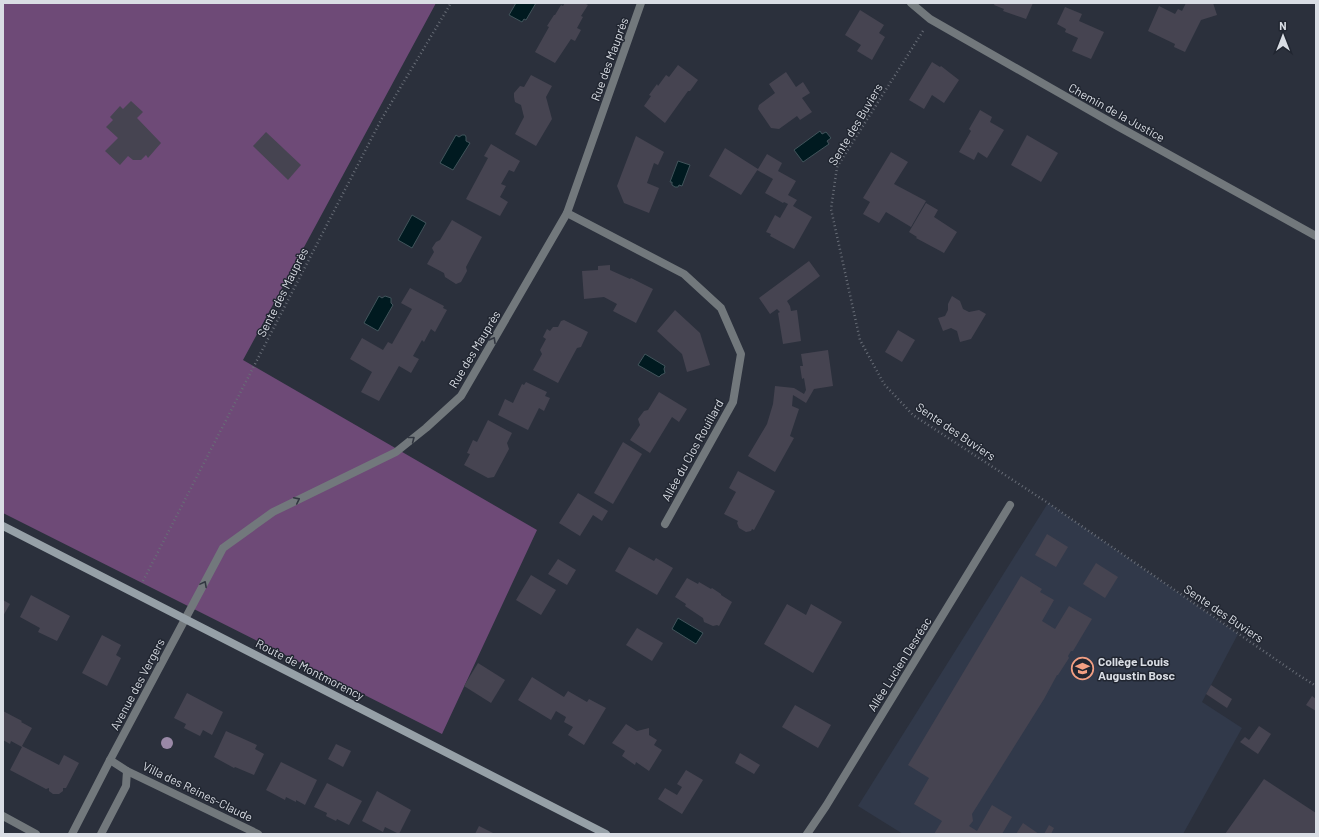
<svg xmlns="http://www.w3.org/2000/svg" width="1319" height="837" font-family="Barlow,sans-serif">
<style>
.built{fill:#31394a}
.green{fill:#6e4a77}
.water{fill:#001a20;stroke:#41545b}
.building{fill:#464451}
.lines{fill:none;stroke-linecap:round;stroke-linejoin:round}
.path{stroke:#686d77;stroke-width:2.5;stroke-dasharray:1 3;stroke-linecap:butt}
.street{stroke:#72787c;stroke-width:8}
.secondary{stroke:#96a0a7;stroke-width:8}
.tree{fill:#9a89a7}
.oneway{stroke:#313640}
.labels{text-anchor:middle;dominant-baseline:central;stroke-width:3;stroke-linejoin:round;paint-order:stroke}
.street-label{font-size:12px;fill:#d9dde4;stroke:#212631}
.poi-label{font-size:12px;font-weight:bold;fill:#d9dde4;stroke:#212631;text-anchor:start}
</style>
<rect width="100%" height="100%" fill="#2b303c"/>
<polygon class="built" points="1048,503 1238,634 1202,702 1242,728 1183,834 903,834 858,806"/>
<polygon class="green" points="3,3 436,3 243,360 537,530 442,734 3,513"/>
<g class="water">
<polygon points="516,3 536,3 526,20 524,19 522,22 509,15"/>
<polygon points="820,131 822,134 826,132 831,138 827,141 829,144 803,162 794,150"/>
<polygon points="456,135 459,137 462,135 465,135 466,137 466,141 470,143 453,170 440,163"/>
<polygon points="678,161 690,165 682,186 679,185 678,187 675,187 672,185 672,182 670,182"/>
<polygon points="412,215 426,223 412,248 398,240"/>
<polygon points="379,296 382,298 385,296 391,298 391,303 393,305 378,331 364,323"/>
<polygon points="645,354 665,366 664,369 665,373 661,375 659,377 638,365"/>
<polygon points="678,618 703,633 696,644 672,629"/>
</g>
<g class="building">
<polygon points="565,3 584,3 588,5 581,16 583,17 577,28 581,30 575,41 571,39 555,63 535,52 549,27 547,26 554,15 555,15 561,5 563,6"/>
<polygon points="995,3 1033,3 1026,19 1003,11 1004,9 994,5"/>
<polygon points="1186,3 1213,3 1217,15 1201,20 1185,52 1174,47 1175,44 1148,31 1159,6 1175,14 1178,9 1182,11"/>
<polygon points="1065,7 1082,14 1079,21 1104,32 1091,59 1072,51 1078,38 1065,32 1066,29 1057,24"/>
<polygon points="860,10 884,25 879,33 885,37 872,60 857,51 861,45 845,35"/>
<polygon points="932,62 940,67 941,66 959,80 944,103 932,95 924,109 909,100"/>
<polygon points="678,65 698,80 690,91 688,91 665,123 644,106 651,96 649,95 657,84 658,86 666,75 669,77"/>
<polygon points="786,72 796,87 803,82 810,93 802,98 812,112 800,120 797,116 779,129 771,128 758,109 759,105 775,93 769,84"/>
<polygon points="531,75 552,86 546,97 552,119 536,146 515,134 524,117 521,105 515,102 514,97 514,93 520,86 524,87"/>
<polygon points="131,101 143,112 137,118 161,143 148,158 146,155 141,160 133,160 128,156 120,165 105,151 118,138 106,127 113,120 110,117 120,106 123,109"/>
<polygon points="980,110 992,117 990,122 1004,130 987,158 978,152 974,160 959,152 971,131 969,129"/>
<polygon points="266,132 301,165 288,180 253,146"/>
<polygon points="1027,135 1058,153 1041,182 1011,165"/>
<polygon points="636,136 664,152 658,165 654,163 647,183 659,188 649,213 624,203 617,186"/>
<polygon points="491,144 520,161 514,172 509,170 501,184 506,186 500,197 508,202 500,216 466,199 488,158 484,156"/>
<polygon points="725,148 758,169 767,154 782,163 778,171 796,181 788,195 797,200 793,206 812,217 794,249 770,236 771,234 766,232 775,215 780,218 788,204 784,202 783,203 765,193 773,179 757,170 758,169 741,195 709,176"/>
<polygon points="891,152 908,162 894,184 926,201 911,227 886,212 879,223 863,214 870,202 863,198"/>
<polygon points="926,203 938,210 934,217 957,232 944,253 916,238 917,237 909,232"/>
<polygon points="452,220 482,237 466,267 467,271 461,282 456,284 445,277 444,273 427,264 434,252 432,248 436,242 440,240"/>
<polygon points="809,261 820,276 787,301 790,306 791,311 797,310 801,341 783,344 778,313 780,312 777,309 770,314 759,298"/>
<polygon points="610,265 610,270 630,279 631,278 653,289 636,323 613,311 617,304 604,297 584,299 582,271 598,270 598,266"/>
<polygon points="410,288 444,306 443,308 447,310 435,332 431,329 424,342 422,340 413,356 419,359 411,373 399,366 379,401 361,392 372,372 350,359 362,338 383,350 388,342 392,344 412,309 401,303"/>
<polygon points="952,296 960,301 963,309 969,312 979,310 986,314 971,339 960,342 957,331 951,328 943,331 938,318 945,316 948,310 948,304"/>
<polygon points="675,310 700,333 710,365 687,372 682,354 657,331"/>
<polygon points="564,320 588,332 581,347 577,348 558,383 533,370 542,354 540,350 546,339 543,337 547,329 550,331 553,327 558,327 561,321"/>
<polygon points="898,330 915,340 902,362 885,352"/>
<polygon points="828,350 833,386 814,389 806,403 793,395 792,406 799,409 790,436 794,438 775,472 748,456 767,424 773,404 775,386 794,388 804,394 806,390 804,378 802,379 800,366 803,366 801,354"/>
<polygon points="526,382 547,392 545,396 550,398 544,411 539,408 528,430 498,415 505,399 513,403 522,384 524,385"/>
<polygon points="659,392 687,409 679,422 672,417 650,453 630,440 640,425 638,419 644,411 648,410"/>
<polygon points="488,420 512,433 507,443 509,449 494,477 488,478 464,465 470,454 467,453 473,440 477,442"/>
<polygon points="623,442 642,454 613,504 594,493"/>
<polygon points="738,471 775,491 754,530 752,529 751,531 746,532 739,528 737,523 738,521 724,514 736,492 729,488"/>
<polygon points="578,493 608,511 602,521 593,515 580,536 559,523"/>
<polygon points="1047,534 1068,547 1056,567 1035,555"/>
<polygon points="629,547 654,561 656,558 673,568 657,595 615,571"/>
<polygon points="558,559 576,570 567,585 548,574"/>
<polygon points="1096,563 1118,577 1105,598 1083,584"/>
<polygon points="531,575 556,590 541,615 516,600"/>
<polygon points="1021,576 1042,589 1040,592 1054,600 1042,621 1055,629 1069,606 1092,619 1073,651 1071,651 1068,656 1069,658 1058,675 1057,675 1044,699 972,814 973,821 969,826 977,831 992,805 1012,817 1002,834 934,834 942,821 914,804 929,778 908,765"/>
<polygon points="687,578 698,584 699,582 711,589 712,588 721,594 721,595 732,602 719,626 717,625 713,626 704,622 703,618 685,606 686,604 675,597"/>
<polygon points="31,595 70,616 57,641 38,632 40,628 20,617"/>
<polygon points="3,600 10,604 3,616"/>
<polygon points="787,604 806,615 811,604 842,622 813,673 764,644"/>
<polygon points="637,628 663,643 652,661 626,645"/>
<polygon points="102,635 121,645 116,655 121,658 107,686 82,673"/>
<polygon points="478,663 505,680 491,703 464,686"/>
<polygon points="532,677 564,697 568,691 587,702 589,699 606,708 584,745 568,735 573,727 564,722 566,717 556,711 551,720 518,700"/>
<polygon points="1211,685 1232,699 1227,708 1206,694"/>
<polygon points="187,693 223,712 212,735 203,730 200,736 184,728 186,724 174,718"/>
<polygon points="1312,696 1316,699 1316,711 1306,705"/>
<polygon points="795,705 831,725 818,748 782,727"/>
<polygon points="3,711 22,721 21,722 32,728 22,746 59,765 64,755 79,763 66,788 63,788 63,791 59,794 53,794 49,791 49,788 46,789 10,770 22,747 11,741 10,744 3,740"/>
<polygon points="626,724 637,731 649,728 649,735 657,740 654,745 662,750 649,771 636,762 635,765 622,756 625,751 612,743"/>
<polygon points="1259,726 1271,734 1258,754 1240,742 1245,737 1249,740"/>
<polygon points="226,731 257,745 255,749 264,754 254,775 235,767 234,768 214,757"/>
<polygon points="336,744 351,751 343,767 328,759"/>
<polygon points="740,753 760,765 754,774 735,763"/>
<polygon points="281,762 317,780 305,805 296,800 296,802 286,797 285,800 266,790"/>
<polygon points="686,770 703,780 682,814 658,799 665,788 677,795 682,787 677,784"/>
<polygon points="1264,779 1316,813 1316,834 1225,834"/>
<polygon points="327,783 362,801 349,825 337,819 336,821 326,816 327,813 314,807"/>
<polygon points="377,791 411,810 399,834 385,827 383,832 362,821"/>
<polygon points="1023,823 1039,834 1016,834"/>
<polygon points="1049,825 1054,828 1051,834 1044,834"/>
<polygon points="479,826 495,834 475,834"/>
</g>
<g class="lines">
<g class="path">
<polyline points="923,31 837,167 831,209 860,340 884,384 913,415 1048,503 1297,674 1316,686"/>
<polyline points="143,581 381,120 451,3"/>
</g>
<g class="street">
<polyline points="911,3 930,19 1119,127 1316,236"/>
<polyline points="567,213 684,274 721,308 741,354 733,402 665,524"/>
<polyline points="127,771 258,834"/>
<polyline points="3,816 36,834"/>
<polyline points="72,834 110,760 223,548 273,512 396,452 426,428 461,396 567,213 641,3"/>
<polyline points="101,834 126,786 127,771 110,760"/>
<polyline points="807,834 826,806 1010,505"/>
</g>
<polyline class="secondary" points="3,526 606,834"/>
</g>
<circle class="tree" cx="167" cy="743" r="6"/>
<defs><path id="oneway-chevron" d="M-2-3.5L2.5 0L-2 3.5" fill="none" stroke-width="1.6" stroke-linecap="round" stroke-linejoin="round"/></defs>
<g class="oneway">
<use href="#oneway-chevron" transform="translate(493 340) rotate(-60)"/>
<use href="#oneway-chevron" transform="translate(412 439) rotate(-38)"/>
<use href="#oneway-chevron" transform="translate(297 500) rotate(-26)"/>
<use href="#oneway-chevron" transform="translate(204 584) rotate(-62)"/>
</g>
<defs>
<symbol id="school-ring" viewBox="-11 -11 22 22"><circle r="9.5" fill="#212631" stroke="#f39f83" stroke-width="1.5"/><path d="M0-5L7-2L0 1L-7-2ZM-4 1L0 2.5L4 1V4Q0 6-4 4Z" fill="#f39f83"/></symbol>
</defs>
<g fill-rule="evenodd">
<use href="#school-ring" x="1070" y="656" width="25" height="25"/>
</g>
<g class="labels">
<g class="street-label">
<text transform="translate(609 59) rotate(-70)">Rue des Mauprès</text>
<text transform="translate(1117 112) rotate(29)">Chemin de la Justice</text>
<text transform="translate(855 124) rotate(-59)">Sente des Buviers</text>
<text transform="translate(282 292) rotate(-63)">Sente des Mauprès</text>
<text transform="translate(474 349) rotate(-59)">Rue des Mauprès</text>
<text transform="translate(956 431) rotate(34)">Sente des Buviers</text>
<text transform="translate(692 450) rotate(-61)">Allée du Clos Rouillard</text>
<text transform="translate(1224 613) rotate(34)">Sente des Buviers</text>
<text transform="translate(899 664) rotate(-58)">Allée Lucien Desréac</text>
<text transform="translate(310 669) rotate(27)">Route de Montmorency</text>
<text transform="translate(137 684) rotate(-62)">Avenue des Vergers</text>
<text transform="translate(198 791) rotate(26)">Villa des Reines-Claude</text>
</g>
<g class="poi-label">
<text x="1098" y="661">Collège Louis<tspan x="1098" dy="14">Augustin Bosc</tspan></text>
</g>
</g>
<rect width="1319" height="837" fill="none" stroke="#d9dde4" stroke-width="8"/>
<g transform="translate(1283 36)" stroke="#212631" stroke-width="3" paint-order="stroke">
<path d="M0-3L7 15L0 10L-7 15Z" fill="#d9dde4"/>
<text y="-6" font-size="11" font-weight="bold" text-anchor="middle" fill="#d9dde4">N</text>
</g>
</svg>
